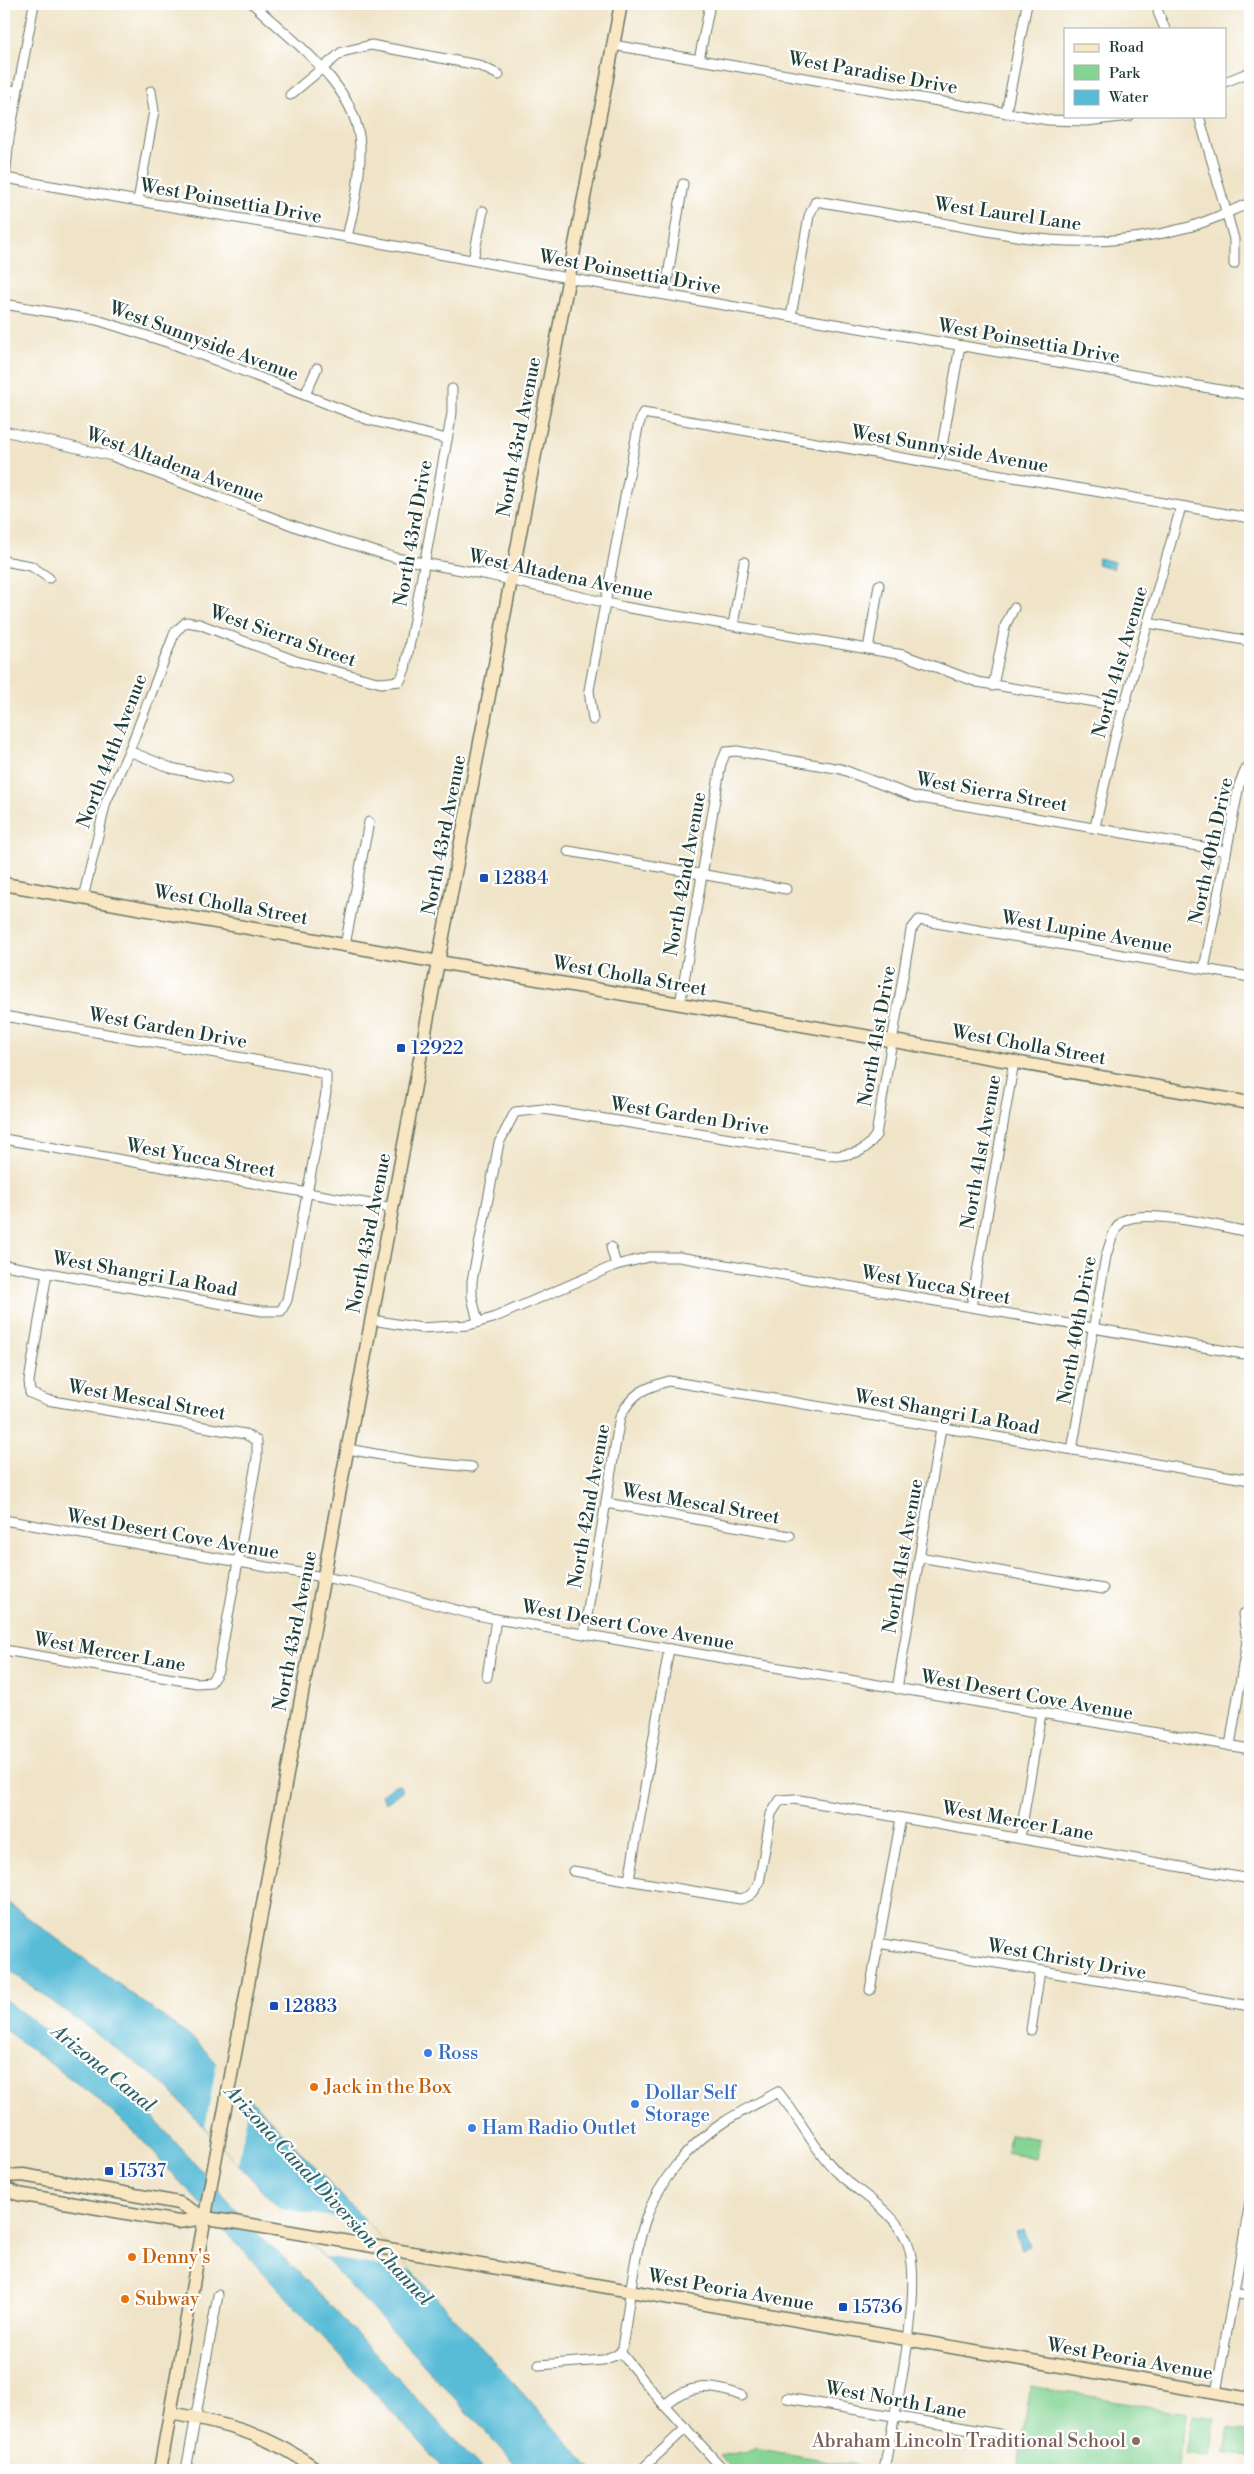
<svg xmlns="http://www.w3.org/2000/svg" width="1254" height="2474" font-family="'Libre Bodoni',serif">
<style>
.green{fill:#85d494;stroke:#528864}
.water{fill:#59bcd7;stroke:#3c7c86}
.pier{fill:#f0e4c8}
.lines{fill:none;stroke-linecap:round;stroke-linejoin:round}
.street-casing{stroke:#687768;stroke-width:11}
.secondary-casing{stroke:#687768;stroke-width:15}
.street{stroke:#fff;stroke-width:9}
.secondary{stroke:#f9e7c3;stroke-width:12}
.transit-dot{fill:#1a4fb4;stroke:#fff;stroke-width:2}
.shop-dot{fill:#3f7fe0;stroke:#fff;stroke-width:2}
.food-dot{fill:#e8710a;stroke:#fff;stroke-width:2}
.education-dot{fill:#8d6e63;stroke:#fff;stroke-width:2}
.labels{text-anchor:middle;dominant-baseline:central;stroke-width:4.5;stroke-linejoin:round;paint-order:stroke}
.street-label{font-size:19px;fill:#1f3d34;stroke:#fff}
.transit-label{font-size:19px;fill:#164399;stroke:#fff;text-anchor:start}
.shop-label{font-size:19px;fill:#366cbe;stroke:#fff;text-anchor:start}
.food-label{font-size:19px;fill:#c56008;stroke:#fff;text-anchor:start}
.education-label{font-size:19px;fill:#785e54;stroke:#fff;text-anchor:end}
.water-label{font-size:20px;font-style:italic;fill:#306365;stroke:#fff}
</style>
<rect width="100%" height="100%" fill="#fff"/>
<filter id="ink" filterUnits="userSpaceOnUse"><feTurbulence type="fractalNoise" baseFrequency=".02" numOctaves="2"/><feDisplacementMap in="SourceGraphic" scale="10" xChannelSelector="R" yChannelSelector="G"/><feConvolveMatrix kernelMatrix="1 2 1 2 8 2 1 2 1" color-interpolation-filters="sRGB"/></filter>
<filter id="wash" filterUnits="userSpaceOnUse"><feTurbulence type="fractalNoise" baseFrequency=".0096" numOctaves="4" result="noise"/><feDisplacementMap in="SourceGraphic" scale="20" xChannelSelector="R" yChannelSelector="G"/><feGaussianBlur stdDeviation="1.12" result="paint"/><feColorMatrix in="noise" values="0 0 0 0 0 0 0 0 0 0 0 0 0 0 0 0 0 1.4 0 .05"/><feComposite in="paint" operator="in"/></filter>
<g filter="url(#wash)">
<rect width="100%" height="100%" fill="#f0e4c8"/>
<g class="green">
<polygon points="1010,2134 1039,2139 1035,2158 1007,2152"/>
<polygon points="1031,2386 1187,2413 1177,2470 1017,2470"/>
<polygon points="1193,2415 1215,2418 1209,2457 1186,2453"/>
<polygon points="1229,2428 1250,2432 1250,2457 1225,2453"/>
<polygon points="754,2448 876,2469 733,2470 720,2456 754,2450"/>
</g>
<g class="water">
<polygon points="1099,558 1115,562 1113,569 1097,564"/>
<polygon points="395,1785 399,1785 403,1791 386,1803 381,1795"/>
<polygon points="4,1900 196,2041 412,2271 592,2470 521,2470 162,2082 4,1966"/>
<polygon points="4,1999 109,2078 150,2114 269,2246 280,2254 316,2290 483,2470 445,2470 141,2139 99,2100 4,2029"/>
<polygon points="1024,2229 1030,2246 1022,2249 1016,2232"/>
</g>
<g class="pier">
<polygon points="217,2061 250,2097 238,2164 205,2128"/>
<polygon points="278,2208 367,2223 412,2271 325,2257"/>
</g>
</g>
<g filter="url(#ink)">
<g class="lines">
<defs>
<g id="street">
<path d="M253,4C293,42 358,86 360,146C361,176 354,208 347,237"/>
<polyline points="1158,12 1165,29"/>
<polyline points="613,45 1048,120 1087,121 1129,116"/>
<polyline points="699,60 710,4"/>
<polyline points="1225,82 1250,72"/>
<polyline points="4,89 17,91"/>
<polyline points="290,95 342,52 371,45 478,65 499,75"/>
<polyline points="1006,113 1027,4"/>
<polyline points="1199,116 1234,239 1234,264"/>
<polyline points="5,178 347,237 595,283 1250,395"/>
<polyline points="4,188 9,138 34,4"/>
<polyline points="138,201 154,111 151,91"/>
<polyline points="473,260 483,211"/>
<polyline points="665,294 683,184"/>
<polyline points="4,304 97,320 176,345 369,420 447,439"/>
<path d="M791,316L809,216L816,201L1022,237C1079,245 1134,242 1189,227C1210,221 1230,211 1250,203"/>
<polyline points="305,395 317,368"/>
<polyline points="4,431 112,456 302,529 396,558 489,575 624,607 903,655 977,682 1124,707"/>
<polyline points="939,463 960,346"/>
<polyline points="4,561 31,566 49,578"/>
<polyline points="1148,623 1250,641"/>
<polyline points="733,625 744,562"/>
<polyline points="868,649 879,585"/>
<polyline points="993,686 1005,626 1014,608"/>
<polyline points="593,720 589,690 638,427 643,413 1250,518"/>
<polyline points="129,751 171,768 227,780"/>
<polyline points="1095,827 1115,738 1181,507"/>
<polyline points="568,851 786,889"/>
<polyline points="83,898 106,802 129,751 175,632 186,622 199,624 296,661 381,683 400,681 405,669 452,413 452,389"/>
<polyline points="345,945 369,822"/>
<polyline points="1204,969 1239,785 1246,769 1250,768"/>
<polyline points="680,1004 721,764 726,752 737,751 841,769 915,797 1226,851"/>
<polyline points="4,1016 306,1069 326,1075 326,1093 287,1300 281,1311 262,1311 4,1265"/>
<polyline points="4,1139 393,1208"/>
<polyline points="611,1247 616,1265"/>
<polyline points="971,1307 1014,1062"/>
<polyline points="372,1320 421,1328 469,1325 493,1318 616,1265 649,1257 679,1257 1250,1355"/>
<path d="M478,1322L472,1297V1281L499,1143L515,1112L543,1109L836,1156C858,1153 864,1153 876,1135L911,930L919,920L1250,977"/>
<polyline points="348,1449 419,1462 472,1467"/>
<path d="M1072,1450L1106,1256C1110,1245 1113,1226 1125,1220C1149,1209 1222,1227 1250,1232"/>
<polyline points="606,1503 790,1536"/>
<path d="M4,1520L351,1582C400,1593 447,1610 496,1619L1250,1749"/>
<polyline points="919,1557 1103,1589"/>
<path d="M584,1634L620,1417C632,1393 644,1388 669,1381L1250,1480"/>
<polyline points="4,1650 197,1683 211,1682 218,1671 257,1458 257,1441 245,1434 47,1400 30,1393 29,1381 47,1273"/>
<polyline points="487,1677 496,1619"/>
<polyline points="897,1689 941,1428"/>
<polyline points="1230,1746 1247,1641 1243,1614"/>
<polyline points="1020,1838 1041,1713"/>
<path d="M573,1871L740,1899C751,1897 754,1892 759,1883L771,1814L780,1800L794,1799L1250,1879"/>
<polyline points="629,1880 669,1649"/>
<polyline points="878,1943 1250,2006"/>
<polyline points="870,1990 901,1818"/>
<polyline points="1031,2030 1040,1971"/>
<polyline points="1233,2293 1250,2296"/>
<polyline points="539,2365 603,2360 621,2353"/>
<polyline points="1216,2393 1250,2202"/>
<polyline points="787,2398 999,2434"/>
<path d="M664,2405C690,2383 711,2384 742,2396"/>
<polyline points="186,2470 218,2295"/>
<polyline points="641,2470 686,2428"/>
<path d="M724,2470L664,2405L621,2353C629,2310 632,2263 645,2221C658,2182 689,2144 724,2122C741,2111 760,2102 778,2092C800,2118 814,2150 839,2174C861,2195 893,2210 906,2239C927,2283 893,2419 884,2470"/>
</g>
<g id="secondary">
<polyline points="4,884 416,958 1250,1103"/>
<polyline points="4,2176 23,2175 179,2203 205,2218"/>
<polyline points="4,2188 18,2194 178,2222 205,2218 234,2222 1250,2399"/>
<path d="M171,2413C229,2425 269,2434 318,2470"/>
<polyline points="160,2470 209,2194 435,978 621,4"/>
</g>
</defs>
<use href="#street" class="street-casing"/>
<use href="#secondary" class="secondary-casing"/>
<use href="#street" class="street"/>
<use href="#secondary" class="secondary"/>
</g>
</g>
<g class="transit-dot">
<rect x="479" y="873" width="10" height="10" rx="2.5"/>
<rect x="396" y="1043" width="10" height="10" rx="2.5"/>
<rect x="269" y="2001" width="10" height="10" rx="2.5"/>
<rect x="104" y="2166" width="10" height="10" rx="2.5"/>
<rect x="838" y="2302" width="10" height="10" rx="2.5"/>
</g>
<g class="shop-dot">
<circle cx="428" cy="2053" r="5"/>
<circle cx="635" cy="2104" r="5"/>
<circle cx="472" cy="2128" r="5"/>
</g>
<g class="food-dot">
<circle cx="314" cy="2087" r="5"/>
<circle cx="132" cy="2257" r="5"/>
<circle cx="125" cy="2299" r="5"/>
</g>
<circle class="education-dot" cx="1136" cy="2441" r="5"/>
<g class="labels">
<g class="street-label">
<text transform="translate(873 73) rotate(10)">West Paradise Drive</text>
<text transform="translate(231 201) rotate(10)">West Poinsettia Drive</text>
<text transform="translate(1008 214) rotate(8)">West Laurel Lane</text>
<text transform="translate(630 272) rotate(10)">West Poinsettia Drive</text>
<text transform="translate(204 341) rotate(20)">West Sunnyside Avenue</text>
<text transform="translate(1029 341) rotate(10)">West Poinsettia Drive</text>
<text transform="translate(519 437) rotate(-79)">North 43rd Avenue</text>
<text transform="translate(950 449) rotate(10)">West Sunnyside Avenue</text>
<text transform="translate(175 465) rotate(20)">West Altadena Avenue</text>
<text transform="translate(413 533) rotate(-80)">North 43rd Drive</text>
<text transform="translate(561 575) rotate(12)">West Altadena Avenue</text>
<text transform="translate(283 636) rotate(19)">West Sierra Street</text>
<text transform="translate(1120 662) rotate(-74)">North 41st Avenue</text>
<text transform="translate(112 751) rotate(-69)">North 44th Avenue</text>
<text transform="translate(992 792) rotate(10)">West Sierra Street</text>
<text transform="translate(444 835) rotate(-79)">North 43rd Avenue</text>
<text transform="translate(1211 851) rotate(-78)">North 40th Drive</text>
<text transform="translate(685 874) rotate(-80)">North 42nd Avenue</text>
<text transform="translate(231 905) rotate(10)">West Cholla Street</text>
<text transform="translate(1087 932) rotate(10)">West Lupine Avenue</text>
<text transform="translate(630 976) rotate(10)">West Cholla Street</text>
<text transform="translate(168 1028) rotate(10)">West Garden Drive</text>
<text transform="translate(877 1036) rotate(-80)">North 41st Drive</text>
<text transform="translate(1029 1045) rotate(10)">West Cholla Street</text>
<text transform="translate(690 1116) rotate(9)">West Garden Drive</text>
<text transform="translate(981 1152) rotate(-80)">North 41st Avenue</text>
<text transform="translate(201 1158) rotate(10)">West Yucca Street</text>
<text transform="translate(369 1233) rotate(-79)">North 43rd Avenue</text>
<text transform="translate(145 1274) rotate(10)">West Shangri La Road</text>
<text transform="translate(936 1285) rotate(10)">West Yucca Street</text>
<text transform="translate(1077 1330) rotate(-80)">North 40th Drive</text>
<text transform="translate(147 1400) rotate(10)">West Mescal Street</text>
<text transform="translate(947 1412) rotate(10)">West Shangri La Road</text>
<text transform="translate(701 1504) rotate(10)">West Mescal Street</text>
<text transform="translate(589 1506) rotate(-80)">North 42nd Avenue</text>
<text transform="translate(173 1534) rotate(10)">West Desert Cove Avenue</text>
<text transform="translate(903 1556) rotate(-80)">North 41st Avenue</text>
<text transform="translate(628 1625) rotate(10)">West Desert Cove Avenue</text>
<text transform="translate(295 1631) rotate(-79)">North 43rd Avenue</text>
<text transform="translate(110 1652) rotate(10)">West Mercer Lane</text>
<text transform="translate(1027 1695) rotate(10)">West Desert Cove Avenue</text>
<text transform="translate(1018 1821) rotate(10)">West Mercer Lane</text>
<text transform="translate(1067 1959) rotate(10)">West Christy Drive</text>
<text transform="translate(731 2290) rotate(10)">West Peoria Avenue</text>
<text transform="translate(1130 2359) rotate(10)">West Peoria Avenue</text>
<text transform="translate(896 2400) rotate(10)">West North Lane</text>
</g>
<g class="transit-label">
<text x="494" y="878">12884</text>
<text x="411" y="1048">12922</text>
<text x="284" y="2006">12883</text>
<text x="119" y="2171">15737</text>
<text x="853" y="2307">15736</text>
</g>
<g class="shop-label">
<text x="438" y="2053">Ross</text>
<text x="645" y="2093">Dollar Self<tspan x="645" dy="22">Storage</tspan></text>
<text x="482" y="2128">Ham Radio Outlet</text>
</g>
<g class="food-label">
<text x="324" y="2087">Jack in the Box</text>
<text x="142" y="2257">Denny's</text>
<text x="135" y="2299">Subway</text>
</g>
<g class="education-label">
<text x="1126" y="2441">Abraham Lincoln Traditional School</text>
</g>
<g class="water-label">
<text transform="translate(103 2069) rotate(39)">Arizona Canal</text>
<text transform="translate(328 2196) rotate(47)">Arizona Canal Diversion Channel</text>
</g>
</g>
<rect width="1254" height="2474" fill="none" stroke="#fff" stroke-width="20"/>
<rect x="1064" y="28" width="162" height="90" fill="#ffffff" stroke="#a5b1ae"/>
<rect x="1074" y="44" width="25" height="8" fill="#f9e7c3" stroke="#a5b1ae"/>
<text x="1109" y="52" font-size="15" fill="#1f3d34">Road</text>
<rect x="1074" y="65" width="25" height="15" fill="#85d494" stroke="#a5b1ae"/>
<text x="1109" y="78" font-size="15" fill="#1f3d34">Park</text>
<rect x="1074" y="90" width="25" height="15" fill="#59bcd7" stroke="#a5b1ae"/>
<text x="1109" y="102" font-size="15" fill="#1f3d34">Water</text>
</svg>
